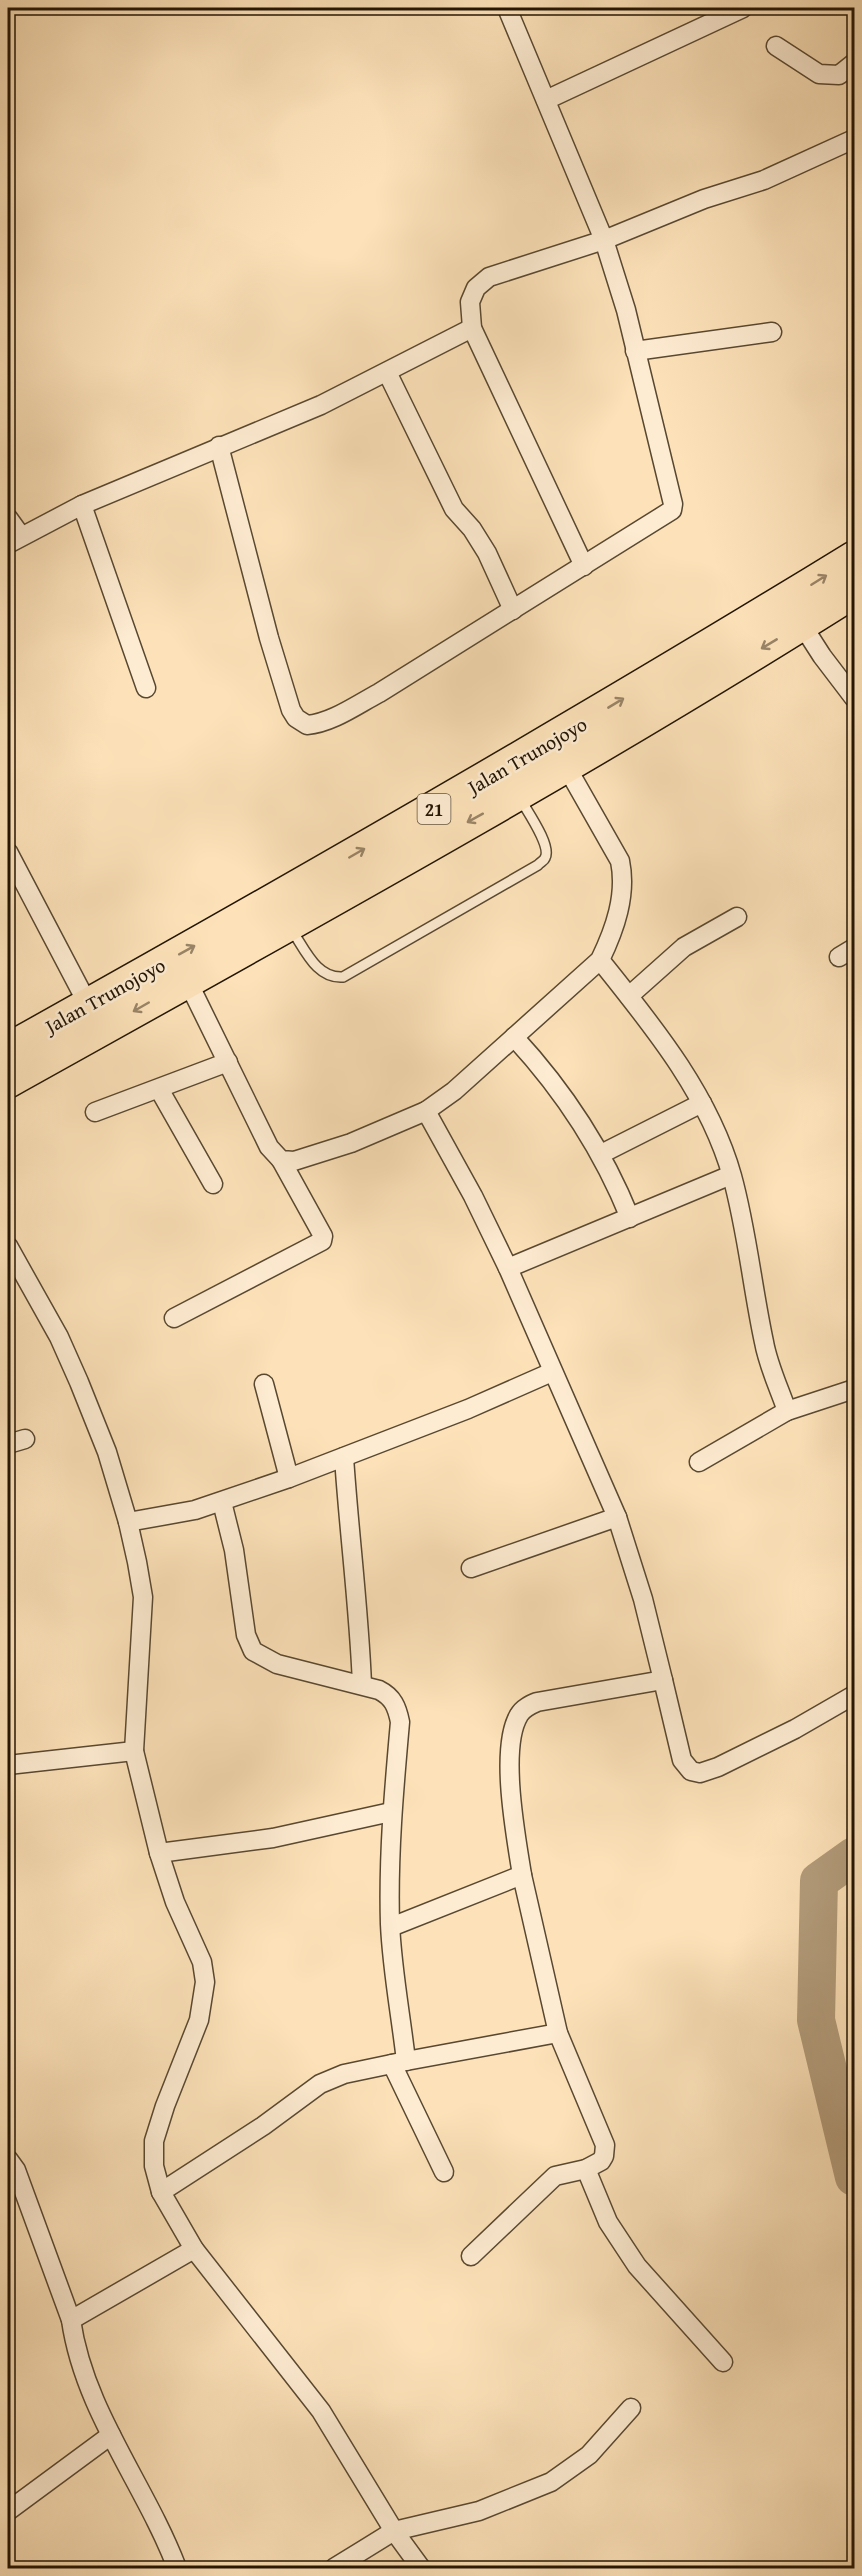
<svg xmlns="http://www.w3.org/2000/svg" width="862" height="2576" font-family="'Gentium Book Plus',serif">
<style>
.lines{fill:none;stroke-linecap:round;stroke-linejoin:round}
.river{stroke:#b39c7b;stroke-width:38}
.lane-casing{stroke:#594831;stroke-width:12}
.street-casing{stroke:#594831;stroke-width:21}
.highway-casing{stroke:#221404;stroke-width:36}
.lane{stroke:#feecd2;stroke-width:9}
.street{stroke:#feecd2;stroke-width:18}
.highway{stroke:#fde2b9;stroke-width:33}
.oneway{stroke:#9a8568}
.labels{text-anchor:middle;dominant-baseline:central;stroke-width:5;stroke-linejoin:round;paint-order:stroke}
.shield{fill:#feecd2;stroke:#645542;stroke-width:1.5}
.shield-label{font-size:18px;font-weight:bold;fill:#221404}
.street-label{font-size:20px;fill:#221404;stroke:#feecd2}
</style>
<rect width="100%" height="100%" fill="#fde2b9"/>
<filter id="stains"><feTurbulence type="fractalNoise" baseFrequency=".00333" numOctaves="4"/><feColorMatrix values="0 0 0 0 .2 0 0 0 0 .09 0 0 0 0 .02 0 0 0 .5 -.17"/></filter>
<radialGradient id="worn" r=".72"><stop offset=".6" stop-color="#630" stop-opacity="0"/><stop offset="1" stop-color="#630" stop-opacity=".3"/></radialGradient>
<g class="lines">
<polyline class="river" points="854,1856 819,1881 816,2020 854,2177"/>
<defs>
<path id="lane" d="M291,929C305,949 316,979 343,977L538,865C540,862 544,861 545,858C552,846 527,811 521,800"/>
<g id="street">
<polyline points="776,46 819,74 839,75 854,63"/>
<polyline points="546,100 743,8"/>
<polyline points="635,351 772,332"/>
<polyline points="387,372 454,509 472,529 487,553 513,610"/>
<path d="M219,446L269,638L291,710L296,718L307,725C332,723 358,704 379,693L672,510L673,504L626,310L604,240L507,8"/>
<polyline points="82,505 146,688"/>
<polyline points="8,518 21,536"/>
<polyline points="8,544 82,505 321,405 472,328"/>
<polyline points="584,566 472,328 470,302 476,288 489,277 604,240 704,199 764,180 854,139"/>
<polyline points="797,617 822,656 854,698"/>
<polyline points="8,852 92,1012"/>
<polyline points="839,957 854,948"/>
<path d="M600,960C652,1025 709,1094 732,1176C747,1230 752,1286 764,1342C768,1365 779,1388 787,1411"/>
<path d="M187,980L269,1147L281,1160L294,1161L351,1143L426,1111L454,1091L600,960C615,929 627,895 620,861L566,766"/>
<polyline points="629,996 684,947 737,917"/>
<path d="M514,1037C564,1091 603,1151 630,1218"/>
<polyline points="159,1089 213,1184"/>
<polyline points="426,1111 473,1196 508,1268 617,1517 643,1599 663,1680"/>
<polyline points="95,1112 228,1062"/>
<polyline points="601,1154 702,1103"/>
<polyline points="8,1246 59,1337 79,1382 107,1452 128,1522 137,1562 143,1597 134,1751 159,1853 175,1902 202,1962 205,1982 199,2020 165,2106 154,2141 154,2166 161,2192 194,2249 321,2411 394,2531 421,2568"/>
<polyline points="508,1268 731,1175"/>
<polyline points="174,1318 322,1241 323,1236 281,1160"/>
<polyline points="264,1384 289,1478"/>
<polyline points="8,1444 25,1439"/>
<path d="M344,1457C349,1533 359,1608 362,1685"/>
<polyline points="699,1462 787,1411 854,1389"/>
<polyline points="128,1522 195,1510 289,1478 468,1409 552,1372"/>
<polyline points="471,1568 617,1517"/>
<polyline points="8,1765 134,1751"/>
<polyline points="159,1853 273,1838 391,1812"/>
<path d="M522,1875C516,1837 499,1748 519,1715C523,1708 530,1705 537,1702L663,1680L682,1760L691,1771L700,1773L718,1767L795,1729L854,1695"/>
<polyline points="391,1927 522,1875 558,2033 605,2145 604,2156 601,2161 586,2169 555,2176 471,2256"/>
<polyline points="406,2061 558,2033"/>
<polyline points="392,2064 444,2172"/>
<path d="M8,2159L16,2170L71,2320C84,2411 145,2484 177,2568"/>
<polyline points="586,2169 608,2222 637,2266 723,2362"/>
<path d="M161,2192L263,2126L320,2084L344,2074L406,2061C401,2016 392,1970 390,1924C388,1856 394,1789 400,1722C397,1707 393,1697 379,1690L277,1664L253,1651L246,1635L234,1550L222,1502"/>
<polyline points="71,2320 194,2249"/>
<polyline points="8,2511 111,2435"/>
<polyline points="334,2568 394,2531 479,2511 551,2482 589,2455 631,2408"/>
</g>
<g id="highway">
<path d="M8,1050C293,891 576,729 854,558"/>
<path d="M8,1081C293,922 579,765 854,591"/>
</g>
</defs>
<use href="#lane" class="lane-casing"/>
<use href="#street" class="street-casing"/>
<use href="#highway" class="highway-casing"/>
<use href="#lane" class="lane"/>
<use href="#street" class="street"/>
<use href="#highway" class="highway"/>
</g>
<defs><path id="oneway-shaft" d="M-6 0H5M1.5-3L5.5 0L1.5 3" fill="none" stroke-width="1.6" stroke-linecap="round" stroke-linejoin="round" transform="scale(1.5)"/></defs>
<g class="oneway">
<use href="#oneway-shaft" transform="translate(819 580) rotate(-32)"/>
<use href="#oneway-shaft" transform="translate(769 644) rotate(149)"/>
<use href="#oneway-shaft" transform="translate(616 703) rotate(-31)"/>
<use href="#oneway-shaft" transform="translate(475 818) rotate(151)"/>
<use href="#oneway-shaft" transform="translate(357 853) rotate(-30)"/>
<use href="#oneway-shaft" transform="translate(187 950) rotate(-29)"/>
<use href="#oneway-shaft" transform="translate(141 1007) rotate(150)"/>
</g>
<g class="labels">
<rect class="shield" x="417.5" y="794" width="33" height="30" rx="4.5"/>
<g class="shield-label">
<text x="434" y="809">21</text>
</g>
<g class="street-label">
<text transform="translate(527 755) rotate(-30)">Jalan Trunojoyo</text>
<text transform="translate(105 995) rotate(-29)">Jalan Trunojoyo</text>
</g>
</g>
<rect width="862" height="2576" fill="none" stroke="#fde2b9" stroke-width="30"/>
<rect x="9" y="9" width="844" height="2558" fill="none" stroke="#221404" stroke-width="3"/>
<rect x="15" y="15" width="832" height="2546" fill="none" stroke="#221404" stroke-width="1.5"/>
<rect width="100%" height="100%" filter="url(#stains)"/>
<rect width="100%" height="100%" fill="url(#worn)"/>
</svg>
